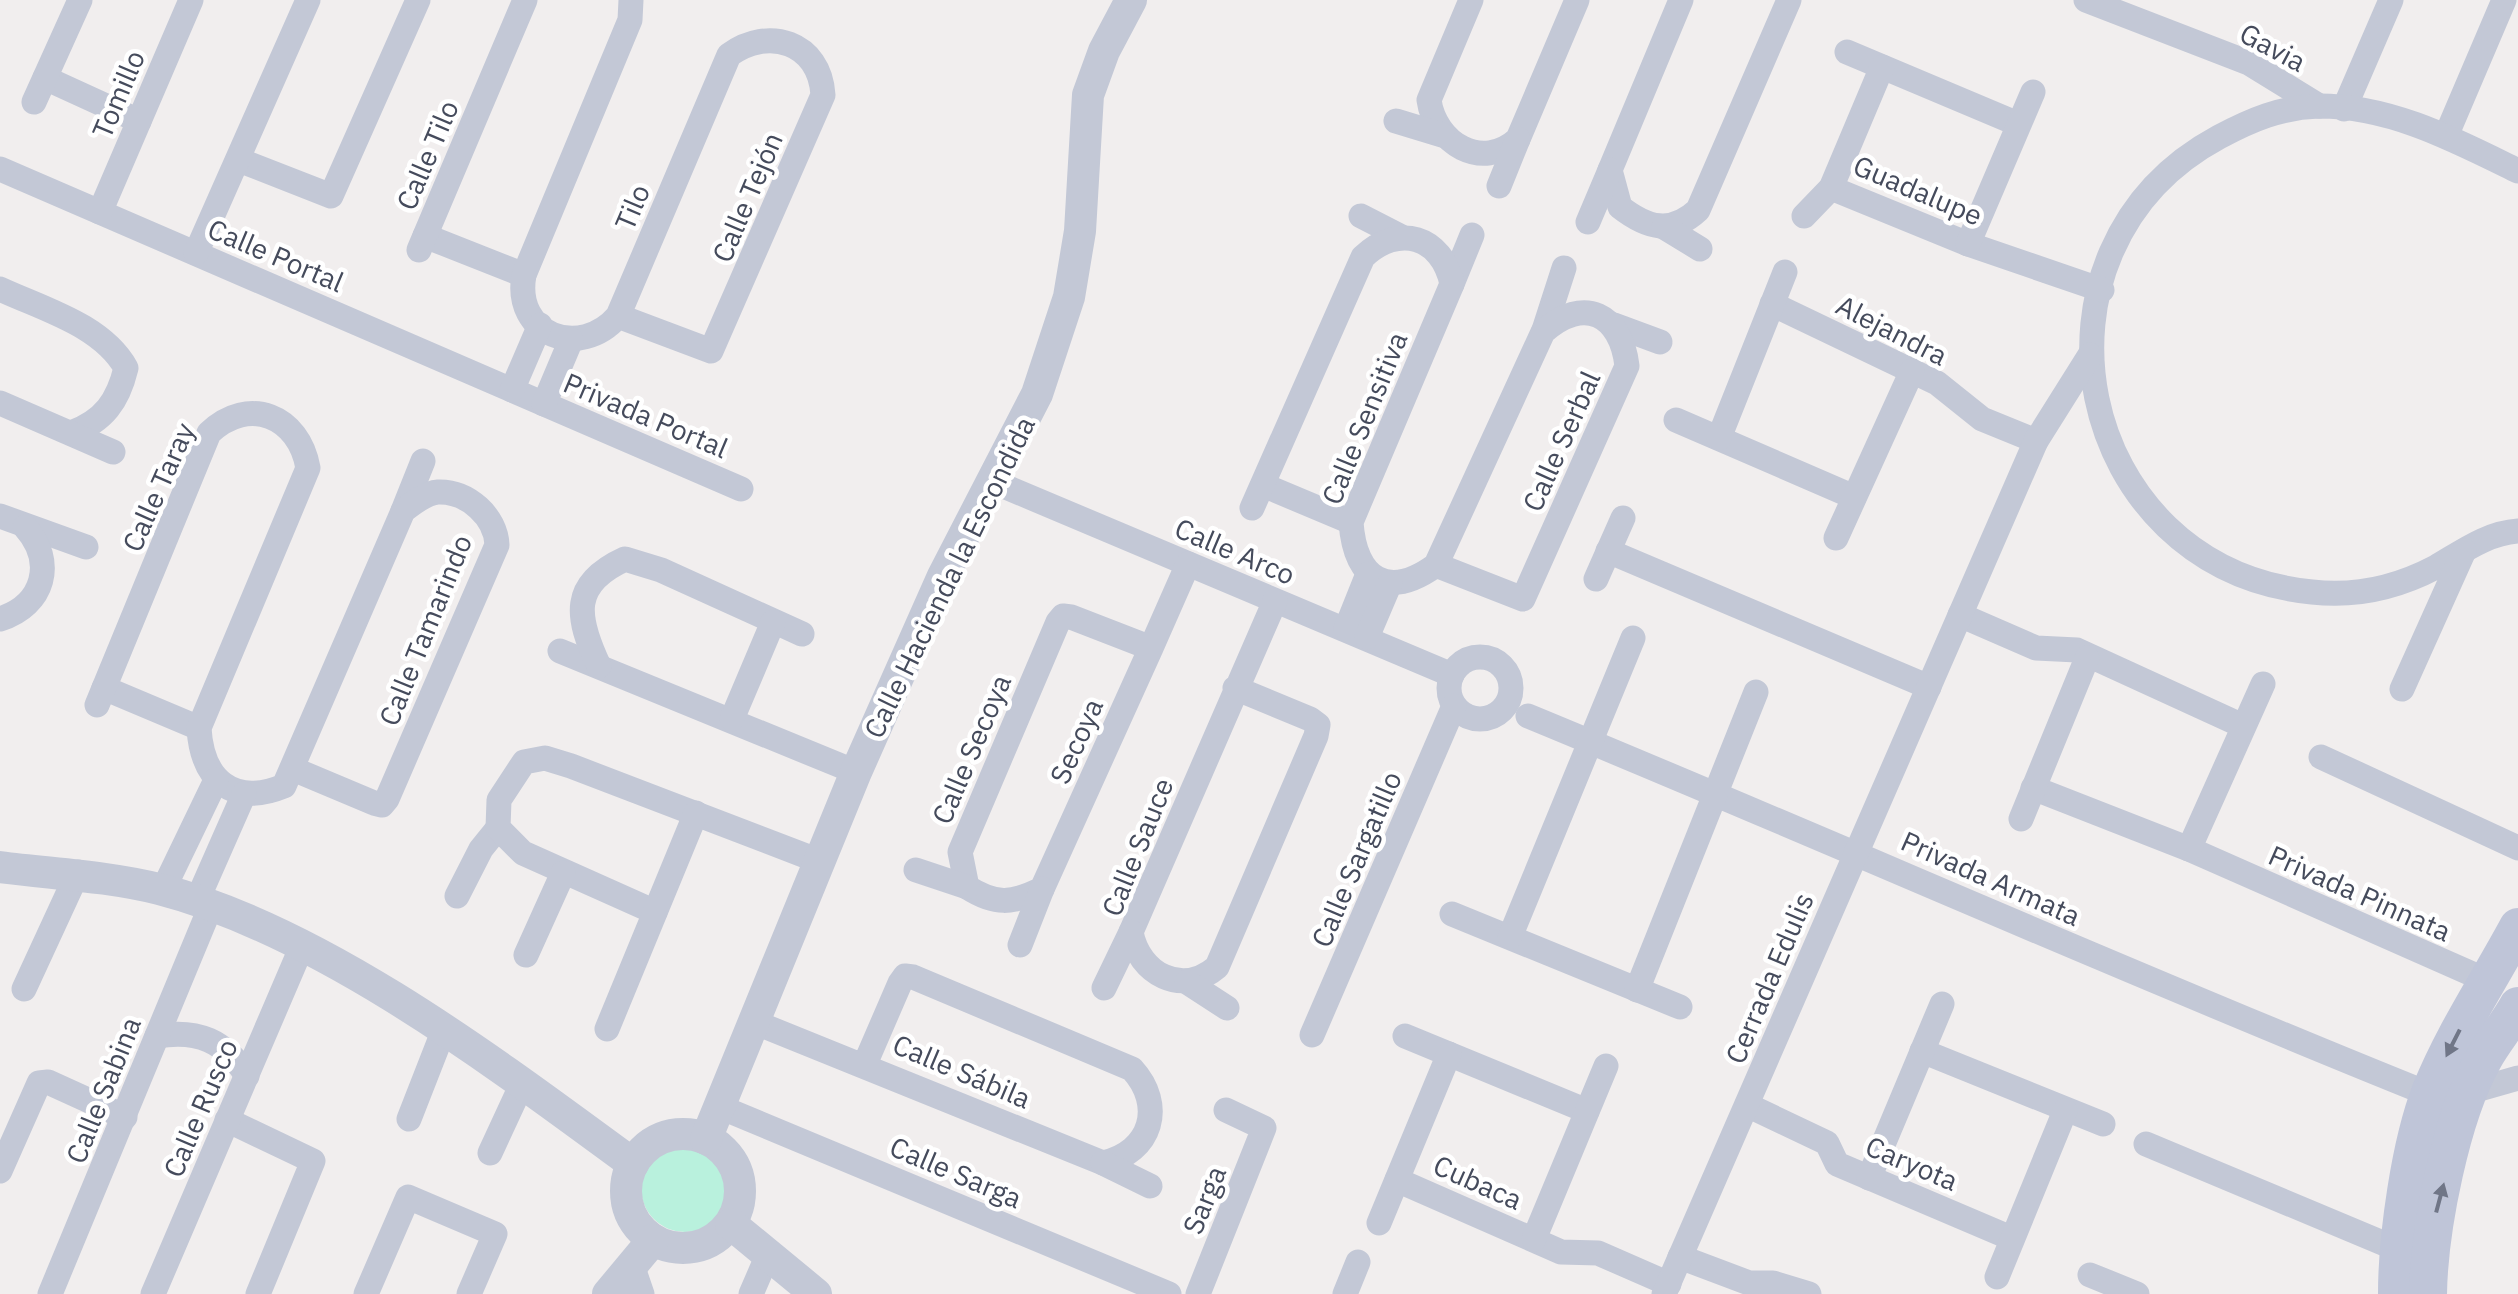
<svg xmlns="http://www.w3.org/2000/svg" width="2518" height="1294" font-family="'IBM Plex Sans',sans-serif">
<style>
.green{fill:#b9f1dd}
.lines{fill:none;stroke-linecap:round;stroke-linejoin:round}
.minor{stroke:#c3c8d6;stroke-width:25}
.tertiary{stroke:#c3c8d6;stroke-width:32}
.secondary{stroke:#bfc5d8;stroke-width:38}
.oneway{fill:#707687}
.labels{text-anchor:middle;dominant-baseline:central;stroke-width:9;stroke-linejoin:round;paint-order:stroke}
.street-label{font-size:28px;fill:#454b5c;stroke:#fff}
</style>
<rect width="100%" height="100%" fill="#f1eeee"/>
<circle class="green" cx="685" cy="1188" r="44"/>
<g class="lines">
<g class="minor">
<path d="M1471,0L1429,100C1435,143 1482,172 1518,139L1577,0"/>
<path d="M1681,0L1610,170L1620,207C1647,228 1671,235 1698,210L1789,0"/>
<polyline points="2086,0 2249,63 2319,106"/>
<polyline points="1847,52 2018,124"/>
<polyline points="45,78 139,121"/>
<polyline points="34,102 80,0"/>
<polyline points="2344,109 2391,0"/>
<polyline points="1396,121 1442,135"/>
<polyline points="2446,136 2504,0"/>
<polyline points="239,160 331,196 418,0"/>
<polyline points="0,169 741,489"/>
<path d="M2518,171C2455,140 2391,106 2319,106C2281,107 2251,120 2219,137C2009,250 2072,568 2312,592C2355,597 2398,587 2436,567C2462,552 2487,533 2518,531"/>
<polyline points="1499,186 1518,139"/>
<polyline points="1831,188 1968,244 2102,290"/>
<polyline points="100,212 191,0"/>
<polyline points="1361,216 1400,236"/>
<polyline points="1804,216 1831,188 1882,67"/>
<polyline points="1588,222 1610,170"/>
<polyline points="1664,227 1700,249"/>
<polyline points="425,236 524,275"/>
<polyline points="1968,244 2033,92"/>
<polyline points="419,250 525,0"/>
<polyline points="196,253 308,0"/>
<polyline points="1452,284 1472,235"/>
<path d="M0,289C43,309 102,325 126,368C118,401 104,421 71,433"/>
<polyline points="1772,304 1937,383 1982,419 2036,441"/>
<path d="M618,316L711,351L823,95C820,42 768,26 729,55L618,316C580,360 513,335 524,275L630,20L631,0"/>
<polyline points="1614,325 1660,342"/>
<polyline points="1544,330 1564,268"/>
<polyline points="512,390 540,325"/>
<polyline points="0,403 113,452"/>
<polyline points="544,404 571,340"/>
<polyline points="1676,420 1854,497"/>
<polyline points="1719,438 1785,272"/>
<polyline points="994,482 1452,675"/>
<polyline points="1263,485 1351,522"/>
<path d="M1252,508L1363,257C1398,223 1442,236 1452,284L1351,522C1355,580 1388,600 1436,565L1543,332C1584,295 1621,314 1627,366L1523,599L1436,565"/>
<polyline points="403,511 423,461"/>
<polyline points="0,516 86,547"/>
<polyline points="1836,538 1912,371"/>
<polyline points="1608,551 1929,687"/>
<polyline points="1596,579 1623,518"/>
<polyline points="1960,615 2036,648 2077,650 2243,726"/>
<path d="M0,619C44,605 56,562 25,527"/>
<polyline points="1346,629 1368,574"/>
<polyline points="1367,637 1390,583"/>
<path d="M1151,648L1071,617L1063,616L1058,622L960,852L967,887C995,905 1012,904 1042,889L1151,648L1188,564"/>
<polyline points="560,651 856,772"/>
<circle cx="1480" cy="688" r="31"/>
<path d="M599,666C576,617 570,584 625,559L661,570L802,634"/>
<polyline points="104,688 199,728"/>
<path d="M1235,688L1310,719L1318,725L1316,736L1217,967C1182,997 1139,974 1131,932L1275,601"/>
<polyline points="2402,689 2464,551"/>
<path d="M97,705L209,433C249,395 299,416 308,468L199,728C202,780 233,807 284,786L403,511C412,504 425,493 438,492C468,491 496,517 497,545L387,799L382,805L374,803L293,769"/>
<path d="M1528,716C1829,840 2127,973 2429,1094L2469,1092L2518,1078"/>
<polyline points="732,719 773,622"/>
<polyline points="2321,757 2518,848"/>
<polyline points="2033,788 2189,849 2488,981"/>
<polyline points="2021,819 2087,658"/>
<polyline points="2189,849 2263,684"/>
<polyline points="916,870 967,887"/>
<polyline points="163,890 216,780"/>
<polyline points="457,896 481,849 498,828"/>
<polyline points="196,903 244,794"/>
<polyline points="655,912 523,853 498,828 499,800 524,762 545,758 571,766 819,861"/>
<polyline points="1452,914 1680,1007"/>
<polyline points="1510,937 1633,638"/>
<polyline points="1020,945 1042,889"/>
<polyline points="526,955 563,873"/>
<polyline points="1187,982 1227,1008"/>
<polyline points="1104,988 1131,932"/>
<polyline points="24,989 78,872"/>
<polyline points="1637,990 1756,692"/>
<path d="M754,1022L1103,1163C1152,1152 1165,1105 1132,1069L913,977L905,976L900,983L865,1064"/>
<polyline points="607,1029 696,813"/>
<polyline points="1312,1035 1454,706"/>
<path d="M157,1036C198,1029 225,1041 247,1076"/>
<polyline points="1405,1036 1587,1111"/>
<polyline points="1922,1051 2103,1124"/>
<polyline points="1747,1105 1827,1143 1837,1164 2011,1238"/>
<polyline points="720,1107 1169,1294"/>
<polyline points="409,1119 443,1032"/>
<polyline points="227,1120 313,1161 258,1294"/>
<polyline points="2146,1144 2397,1249"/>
<polyline points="490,1153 521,1086"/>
<polyline points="1103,1163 1150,1186"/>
<polyline points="0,1171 39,1083 48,1082 125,1117"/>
<polyline points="1869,1178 1942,1004"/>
<polyline points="1397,1180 1561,1252 1598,1253 1669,1284"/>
<polyline points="1379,1223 1449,1054"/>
<polyline points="1534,1239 1606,1066"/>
<polyline points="1680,1257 1749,1283 1773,1283 1809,1294"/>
<polyline points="632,1265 642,1294"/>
<polyline points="2090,1275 2137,1294"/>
<polyline points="1997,1277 2065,1111"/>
<polyline points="50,1294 210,908"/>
<polyline points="153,1294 302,946"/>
<polyline points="366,1294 408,1197 495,1234 469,1294"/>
<polyline points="751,1294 767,1257"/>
<polyline points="1198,1294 1264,1128 1226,1110"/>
<polyline points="1345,1294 1358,1262"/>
<polyline points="1664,1294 2036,441 2090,355"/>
</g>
<g class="tertiary">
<path d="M0,867C54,874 106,876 159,889C322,931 498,1065 633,1164"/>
<circle cx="683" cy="1191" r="57"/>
<polyline points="706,1139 856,772 943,576 1037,394 1069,297 1080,231 1088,95 1104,51 1131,0"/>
<polyline points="731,1224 816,1294"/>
<polyline points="608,1294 653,1240"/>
</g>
<g class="secondary">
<path d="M2397,1294C2397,1237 2410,1144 2431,1090C2454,1033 2489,981 2518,927"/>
<path d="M2428,1294C2429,1229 2451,1116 2484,1058C2494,1040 2508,1024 2518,1006"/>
</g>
</g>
<defs><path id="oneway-solid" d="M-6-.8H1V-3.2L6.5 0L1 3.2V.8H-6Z" transform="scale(2.5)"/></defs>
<g class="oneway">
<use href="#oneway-solid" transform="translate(2453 1043) rotate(117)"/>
<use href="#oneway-solid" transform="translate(2440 1198) rotate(-75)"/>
</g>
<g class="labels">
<g class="street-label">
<text transform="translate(2273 47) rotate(28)">Gavia</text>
<text transform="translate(118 94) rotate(-67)">Tomillo</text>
<text transform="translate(427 155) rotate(-67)">Calle Tilo</text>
<text transform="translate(1918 190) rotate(23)">Guadalupe</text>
<text transform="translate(747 197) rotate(-67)">Calle Tejón</text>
<text transform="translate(632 207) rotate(-67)">Tilo</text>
<text transform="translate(276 255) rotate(23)">Calle Portal</text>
<text transform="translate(1892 330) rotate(27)">Alejandra</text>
<text transform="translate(646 415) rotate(23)">Privada Portal</text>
<text transform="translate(1364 418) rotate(-68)">Calle Sensitiva</text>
<text transform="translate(1561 441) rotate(-66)">Calle Serbal</text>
<text transform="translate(158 487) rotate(-66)">Calle Taray</text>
<text transform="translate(1235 551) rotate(23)">Calle Arco</text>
<text transform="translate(949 577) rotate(-64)">Calle Hacienda la Escondida</text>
<text transform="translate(425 630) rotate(-68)">Calle Tamarindo</text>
<text transform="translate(1076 741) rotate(-66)">Secoya</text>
<text transform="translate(971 749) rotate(-67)">Calle Secoya</text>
<text transform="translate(1137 847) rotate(-68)">Calle Sauce</text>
<text transform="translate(1356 859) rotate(-67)">Calle Sargatillo</text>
<text transform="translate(1991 878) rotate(24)">Privada Armata</text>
<text transform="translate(2360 893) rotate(24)">Privada Pinnata</text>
<text transform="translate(1769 978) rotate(-67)">Cerrada Edulis</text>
<text transform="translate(962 1071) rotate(23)">Calle Sábila</text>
<text transform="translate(103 1090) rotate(-68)">Calle Sabina</text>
<text transform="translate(200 1108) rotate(-67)">Calle Rusco</text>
<text transform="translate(1912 1163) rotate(23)">Caryota</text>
<text transform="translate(956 1172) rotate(23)">Calle Sarga</text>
<text transform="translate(1478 1182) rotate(24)">Cubaca</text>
<text transform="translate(1204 1200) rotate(-68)">Sarga</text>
</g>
</g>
</svg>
